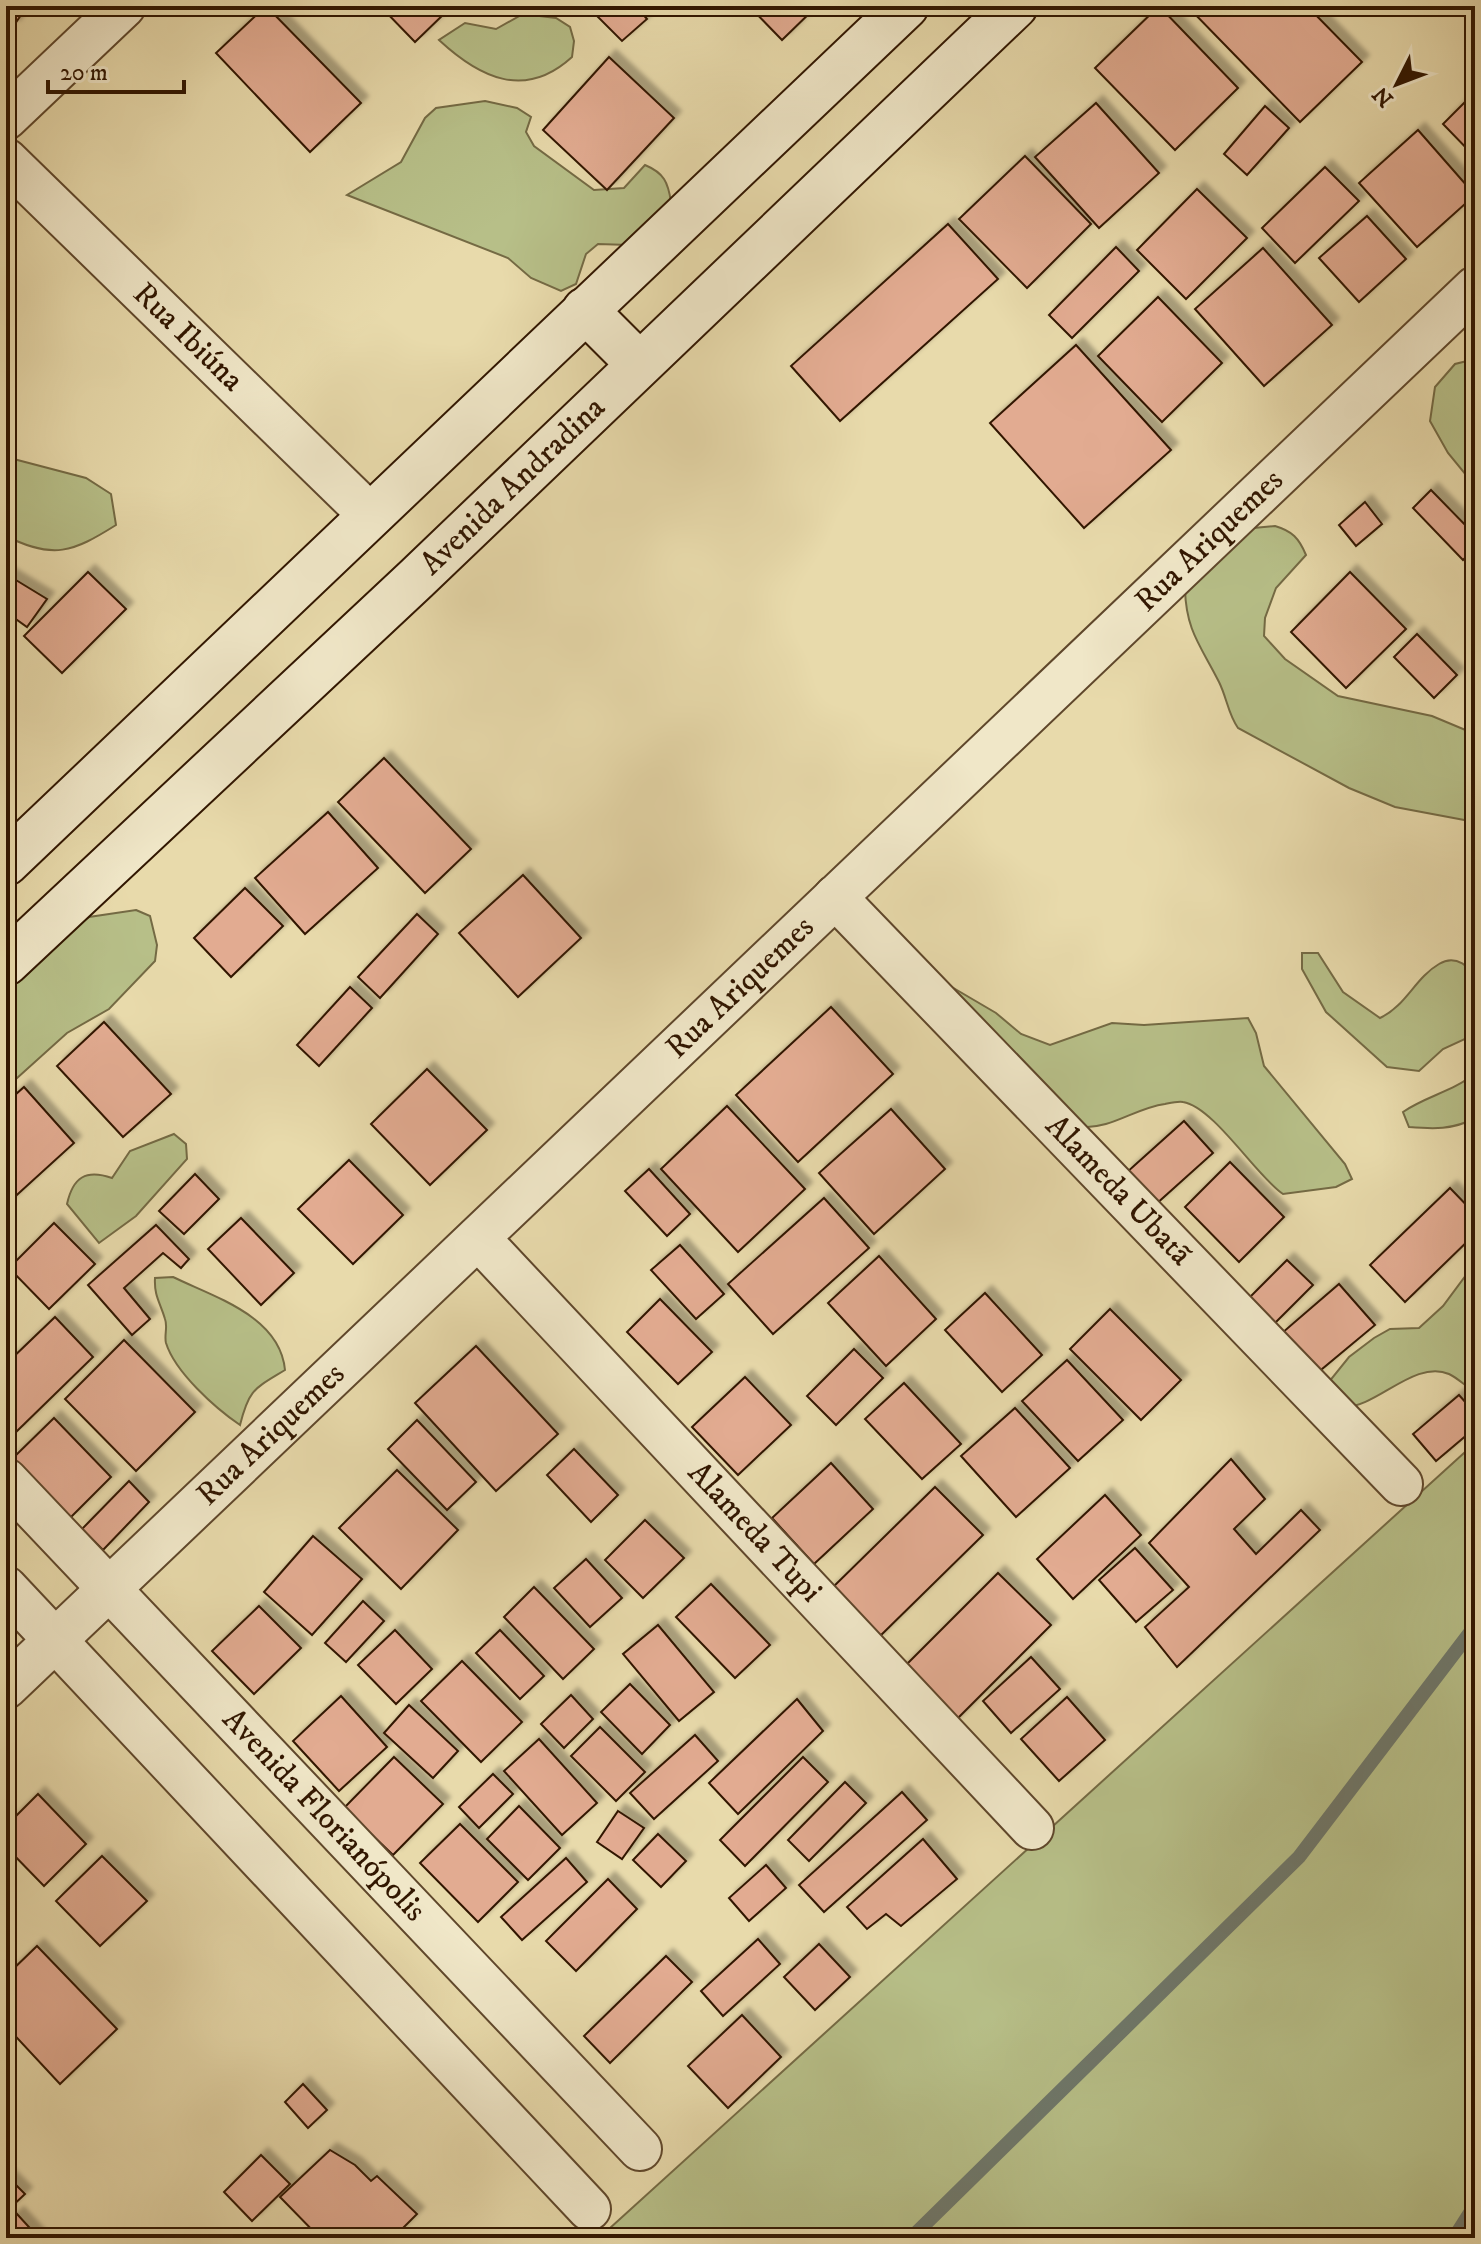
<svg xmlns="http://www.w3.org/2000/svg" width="1481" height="2244" font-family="'IM FELL DW Pica',serif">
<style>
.green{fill:#b7bf88;stroke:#746a44;stroke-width:2}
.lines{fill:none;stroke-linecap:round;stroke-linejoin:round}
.stream{stroke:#6f786b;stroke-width:14}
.building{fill:#e2ab91;stroke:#311600;stroke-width:2;filter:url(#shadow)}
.street-casing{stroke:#5f472b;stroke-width:46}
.secondary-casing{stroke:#311600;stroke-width:48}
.street{stroke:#f0e7c8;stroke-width:42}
.secondary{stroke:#f0e7c8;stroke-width:44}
.labels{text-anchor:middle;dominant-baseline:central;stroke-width:6;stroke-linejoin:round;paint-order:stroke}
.street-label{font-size:32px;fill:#311600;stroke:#f0e7c8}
</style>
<defs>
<filter id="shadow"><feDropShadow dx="7" dy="-7" stdDeviation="2" flood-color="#0004"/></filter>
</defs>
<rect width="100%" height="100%" fill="#e8daab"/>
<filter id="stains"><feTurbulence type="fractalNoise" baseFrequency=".0025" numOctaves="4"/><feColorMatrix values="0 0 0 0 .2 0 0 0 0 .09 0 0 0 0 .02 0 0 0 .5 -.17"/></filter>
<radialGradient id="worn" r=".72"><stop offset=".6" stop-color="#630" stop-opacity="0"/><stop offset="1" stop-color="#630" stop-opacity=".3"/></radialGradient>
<g class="green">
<path d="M523,14L556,18L570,27L574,41L572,57C525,100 480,78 439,40L465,23L496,29Z"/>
<path d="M485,101L517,108L531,117L526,132L534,146L594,190L624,188L645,165C664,173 668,182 671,202L629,245L598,244L586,254L576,284L561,291L531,278L508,258L347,195L401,162L425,118L436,108Z"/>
<polygon points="1475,359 1475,486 1448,453 1430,421 1435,387 1455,364"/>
<path d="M6,457L86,478L111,494L116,525C73,552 53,560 6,536Z"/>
<path d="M1275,526C1292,531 1299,538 1306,555L1276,588L1265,618L1264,636L1285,659L1338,696L1432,716L1475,734V822L1395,807L1349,788L1238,728C1228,714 1227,698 1219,682C1201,646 1186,631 1185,589L1243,529Z"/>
<polygon points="136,910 150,916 157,945 155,961 109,1009 67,1033 6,1088 6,985 76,924 89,917"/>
<path d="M1302,953H1318L1343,992L1380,1018C1406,1006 1415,978 1439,964C1455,954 1473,966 1475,983C1477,1001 1475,1021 1475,1039L1469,1037L1443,1049L1419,1071L1387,1067L1326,1012L1302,969Z"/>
<path d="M933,976L996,1013L1021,1034L1050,1045L1112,1023L1144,1025L1248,1018L1256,1033L1264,1066L1345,1164L1352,1179L1336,1187L1283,1194C1257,1177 1214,1107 1183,1102C1178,1101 1170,1103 1165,1104C1135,1108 1112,1129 1081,1127Z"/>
<path d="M1475,1073V1118C1453,1130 1433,1129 1409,1127L1403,1112C1426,1096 1455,1091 1475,1073Z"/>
<path d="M174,1134L186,1144L187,1159L136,1216L99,1243L67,1204C73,1177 86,1169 112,1178L130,1151Z"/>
<path d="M1475,1263V1392C1466,1387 1458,1378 1449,1374C1415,1359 1376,1408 1344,1407L1328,1383L1349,1357L1374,1338L1390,1329L1419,1328L1443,1306Z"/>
<path d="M173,1277C214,1297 280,1316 285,1370C254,1389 249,1389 240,1425C215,1408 175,1372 166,1343C164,1335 168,1327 165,1319C160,1302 154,1296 155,1278Z"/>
<polygon points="1475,1443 1475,2238 599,2238"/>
</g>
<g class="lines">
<g class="stream">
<polyline points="911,2238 1299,1857 1475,1626"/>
<polyline points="1454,2238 1475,2205"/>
</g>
</g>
<g class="building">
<polygon points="6,6 25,9 13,27 6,23"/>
<polygon points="266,6 361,103 310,152 216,53"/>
<polygon points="380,6 442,6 447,11 415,42"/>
<polygon points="587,6 636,6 647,19 622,41"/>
<polygon points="749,6 817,6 782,40"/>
<polygon points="1159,6 1238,88 1175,150 1095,68"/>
<polygon points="1187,6 1307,6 1362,62 1300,122"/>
<polygon points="609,57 674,118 607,190 543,130"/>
<polygon points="1475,92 1475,157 1443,124"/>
<polygon points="1096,103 1159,173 1099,228 1035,157"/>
<polygon points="1265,106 1289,128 1247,175 1224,154"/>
<polygon points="1418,130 1475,195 1417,247 1359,183"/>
<polygon points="1025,156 1091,224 1027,288 959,219"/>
<polygon points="1325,167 1359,201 1295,263 1262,228"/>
<polygon points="1197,189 1247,238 1186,299 1137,250"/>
<polygon points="1367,216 1406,259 1359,302 1319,258"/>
<polygon points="948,224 998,279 840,421 791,366"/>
<polygon points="1116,247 1139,271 1072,338 1049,315"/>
<polygon points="1263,248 1332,325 1264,386 1195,309"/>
<polygon points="1158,297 1222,363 1162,422 1098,356"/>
<polygon points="1076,345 1171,450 1084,528 990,423"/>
<polygon points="1431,490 1475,535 1475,548 1463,560 1413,508"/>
<polygon points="1365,502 1382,524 1356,546 1339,525"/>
<polygon points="88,572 126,609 62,673 24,636"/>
<polygon points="1350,572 1406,629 1346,688 1291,632"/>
<polygon points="6,574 47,599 27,627 6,612"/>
<polygon points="1417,634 1457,675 1434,698 1394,657"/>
<polygon points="384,758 471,849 425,893 338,802"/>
<polygon points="328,812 378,868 305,934 255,878"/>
<polygon points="523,875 581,938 518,997 459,933"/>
<polygon points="245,888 283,926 231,977 194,938"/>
<polygon points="417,914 438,934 380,998 358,977"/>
<polygon points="350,987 372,1008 319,1066 297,1045"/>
<polygon points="831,1007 893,1074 798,1162 736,1095"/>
<polygon points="104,1022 171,1094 123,1137 57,1066"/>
<polygon points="427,1069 487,1130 430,1185 371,1124"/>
<polygon points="24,1087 74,1143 8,1203 6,1103"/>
<polygon points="727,1106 805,1189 738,1252 661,1169"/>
<polygon points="891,1109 945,1169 874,1234 819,1173"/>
<polygon points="1184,1121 1213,1153 1155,1205 1126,1173"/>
<polygon points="349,1160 403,1215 353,1264 298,1209"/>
<polygon points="1230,1162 1284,1217 1239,1262 1185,1207"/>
<polygon points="649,1169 690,1214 667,1236 625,1191"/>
<polygon points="195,1174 219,1199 184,1234 159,1211"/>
<polygon points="1450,1188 1475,1214 1475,1234 1405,1302 1370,1265"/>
<polygon points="824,1198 869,1248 773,1334 728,1284"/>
<polygon points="241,1218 294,1273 261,1305 208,1249"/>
<polygon points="54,1223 95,1264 49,1309 9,1268"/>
<polygon points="156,1225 189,1259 181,1268 163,1253 124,1288 150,1319 132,1335 88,1285"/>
<polygon points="680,1245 724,1294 696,1319 651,1270"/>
<polygon points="879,1256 936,1319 886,1366 828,1303"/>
<polygon points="1287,1260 1313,1285 1274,1324 1249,1298"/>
<polygon points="1339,1284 1375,1325 1316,1374 1282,1333"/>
<polygon points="985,1293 1042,1355 1002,1392 945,1330"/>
<polygon points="660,1299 712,1352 678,1384 627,1332"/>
<polygon points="1110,1309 1181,1380 1141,1420 1070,1349"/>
<polygon points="55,1317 93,1357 15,1433 6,1424 6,1364"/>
<polygon points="124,1340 195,1412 136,1471 65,1399"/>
<polygon points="476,1346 558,1434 496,1491 415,1403"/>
<polygon points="854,1349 883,1378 836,1425 807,1396"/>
<polygon points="1067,1360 1123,1420 1078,1461 1022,1401"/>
<polygon points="745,1377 791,1425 738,1475 692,1427"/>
<polygon points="904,1383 961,1444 922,1479 865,1419"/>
<polygon points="1459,1395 1475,1413 1475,1428 1436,1461 1413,1434"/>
<polygon points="1015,1408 1070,1468 1016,1517 961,1456"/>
<polygon points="54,1418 111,1477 70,1518 12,1459"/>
<polygon points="417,1420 476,1482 447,1510 388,1449"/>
<polygon points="574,1449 618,1495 591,1522 547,1475"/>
<polygon points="1231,1459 1265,1499 1234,1529 1256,1554 1301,1510 1320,1530 1177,1667 1145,1627 1189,1587 1149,1543"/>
<polygon points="831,1463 873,1509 814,1564 772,1518"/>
<polygon points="397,1470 458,1530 401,1589 339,1528"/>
<polygon points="129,1481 149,1502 103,1550 82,1529"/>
<polygon points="935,1487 983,1535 875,1641 828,1592"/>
<polygon points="1105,1495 1141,1535 1073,1599 1037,1559"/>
<polygon points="645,1520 684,1558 643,1598 605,1560"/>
<polygon points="313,1536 362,1579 312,1635 264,1592"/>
<polygon points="1135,1548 1173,1590 1136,1622 1099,1580"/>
<polygon points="586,1559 622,1598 590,1627 554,1588"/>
<polygon points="998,1573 1051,1625 949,1727 896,1675"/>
<polygon points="711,1584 770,1645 735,1678 676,1617"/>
<polygon points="534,1587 594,1649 563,1679 504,1617"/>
<polygon points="363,1601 384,1621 346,1662 325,1643"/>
<polygon points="259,1606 301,1648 254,1694 212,1651"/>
<polygon points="658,1625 714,1692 679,1721 623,1654"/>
<polygon points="395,1630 432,1669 396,1704 358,1665"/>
<polygon points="500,1630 544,1676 520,1699 476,1653"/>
<polygon points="1031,1657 1060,1689 1011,1733 983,1701"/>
<polygon points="462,1661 522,1722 481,1762 421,1701"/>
<polygon points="630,1684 670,1725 642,1754 601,1712"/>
<polygon points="571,1695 593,1719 564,1748 541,1724"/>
<polygon points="341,1696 387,1747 339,1791 293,1741"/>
<polygon points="1067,1697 1105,1740 1059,1781 1021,1739"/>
<polygon points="797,1699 823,1731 738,1814 709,1783"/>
<polygon points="409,1705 458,1751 433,1778 384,1733"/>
<polygon points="600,1727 645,1772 616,1801 571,1756"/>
<polygon points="695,1735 718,1761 654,1819 630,1793"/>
<polygon points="539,1739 597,1803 562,1835 504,1771"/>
<polygon points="394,1757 443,1804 393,1855 344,1808"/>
<polygon points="803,1757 828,1782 745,1866 720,1840"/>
<polygon points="493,1774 513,1794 479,1828 459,1807"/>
<polygon points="845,1782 866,1803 809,1861 788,1840"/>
<polygon points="902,1792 927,1820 824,1912 799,1885"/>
<polygon points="38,1794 86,1844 44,1886 6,1847 6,1826"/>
<polygon points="519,1806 560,1848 528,1880 487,1839"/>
<polygon points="618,1811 644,1828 622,1859 597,1842"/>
<polygon points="460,1824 518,1882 478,1922 420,1863"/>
<polygon points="658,1834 686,1861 661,1887 633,1860"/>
<polygon points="923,1839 957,1879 901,1926 886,1914 867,1929 847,1907"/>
<polygon points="102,1856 147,1901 100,1946 56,1901"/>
<polygon points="566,1858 587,1882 522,1940 501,1917"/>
<polygon points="766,1865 786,1888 749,1921 729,1898"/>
<polygon points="608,1879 637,1909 576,1971 546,1941"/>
<polygon points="758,1939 780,1964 723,2016 701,1991"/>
<polygon points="819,1944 850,1977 815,2010 784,1977"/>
<polygon points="37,1946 117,2029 60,2084 6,2026 6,1976"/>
<polygon points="666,1956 692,1982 610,2063 584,2036"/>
<polygon points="742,2015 781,2057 728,2108 688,2066"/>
<polygon points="303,2084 327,2110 308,2128 285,2102"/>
<polygon points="330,2150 355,2165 371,2181 377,2176 417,2214 393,2238 320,2238 280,2197"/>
<polygon points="261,2155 290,2184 252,2221 224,2192"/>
<polygon points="6,2175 25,2194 6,2212"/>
<polygon points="17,2214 39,2238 6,2238 6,2224"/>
</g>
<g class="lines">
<defs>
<g id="street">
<polyline points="6,118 124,6"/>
<path id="s1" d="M6,160L369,514"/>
<path id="s2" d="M835,897L1401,1484"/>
<path id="s3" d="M478,1238L1032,1828"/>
<path id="s4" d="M6,1480L640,2149"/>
<polyline points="6,1588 589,2209"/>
<path id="s5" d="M6,1687L1475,288"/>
</g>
<g id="secondary">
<polyline points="585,310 638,363"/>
<polyline points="6,863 906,6"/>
<path id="s6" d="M6,963L416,579L1015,6"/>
</g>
</defs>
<use href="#street" class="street-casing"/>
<use href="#secondary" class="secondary-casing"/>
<use href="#street" class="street"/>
<use href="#secondary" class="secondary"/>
</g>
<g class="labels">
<g class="street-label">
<text stroke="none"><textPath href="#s1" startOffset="254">Rua Ibiúna</textPath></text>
<text stroke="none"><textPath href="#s6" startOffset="696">Avenida Andradina</textPath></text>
<text stroke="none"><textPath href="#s5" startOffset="1662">Rua Ariquemes</textPath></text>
<text stroke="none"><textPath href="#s5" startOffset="1014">Rua Ariquemes</textPath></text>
<text stroke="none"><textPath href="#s2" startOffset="408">Alameda Ubatã</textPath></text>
<text stroke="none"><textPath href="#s5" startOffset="366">Rua Ariquemes</textPath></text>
<text stroke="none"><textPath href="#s3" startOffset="404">Alameda Tupi</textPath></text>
<text stroke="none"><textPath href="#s4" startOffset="462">Avenida Florianópolis</textPath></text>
</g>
</g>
<rect width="1481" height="2244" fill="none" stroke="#e8daab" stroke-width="32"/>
<rect x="8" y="8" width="1465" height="2228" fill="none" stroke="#311600" stroke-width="4"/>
<rect x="16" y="16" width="1449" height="2212" fill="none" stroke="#311600" stroke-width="2"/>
<g transform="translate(1397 84) rotate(228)" stroke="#f0e7c8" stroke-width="6" paint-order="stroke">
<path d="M0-6L14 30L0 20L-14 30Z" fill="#311600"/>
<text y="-12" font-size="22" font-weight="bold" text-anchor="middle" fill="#311600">N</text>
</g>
<path d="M48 80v12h136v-12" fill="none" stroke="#311600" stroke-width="4"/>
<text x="60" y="80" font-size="24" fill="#311600" stroke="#f0e7c8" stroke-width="6" paint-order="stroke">20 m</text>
<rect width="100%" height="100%" filter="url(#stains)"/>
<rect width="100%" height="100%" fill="url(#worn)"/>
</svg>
